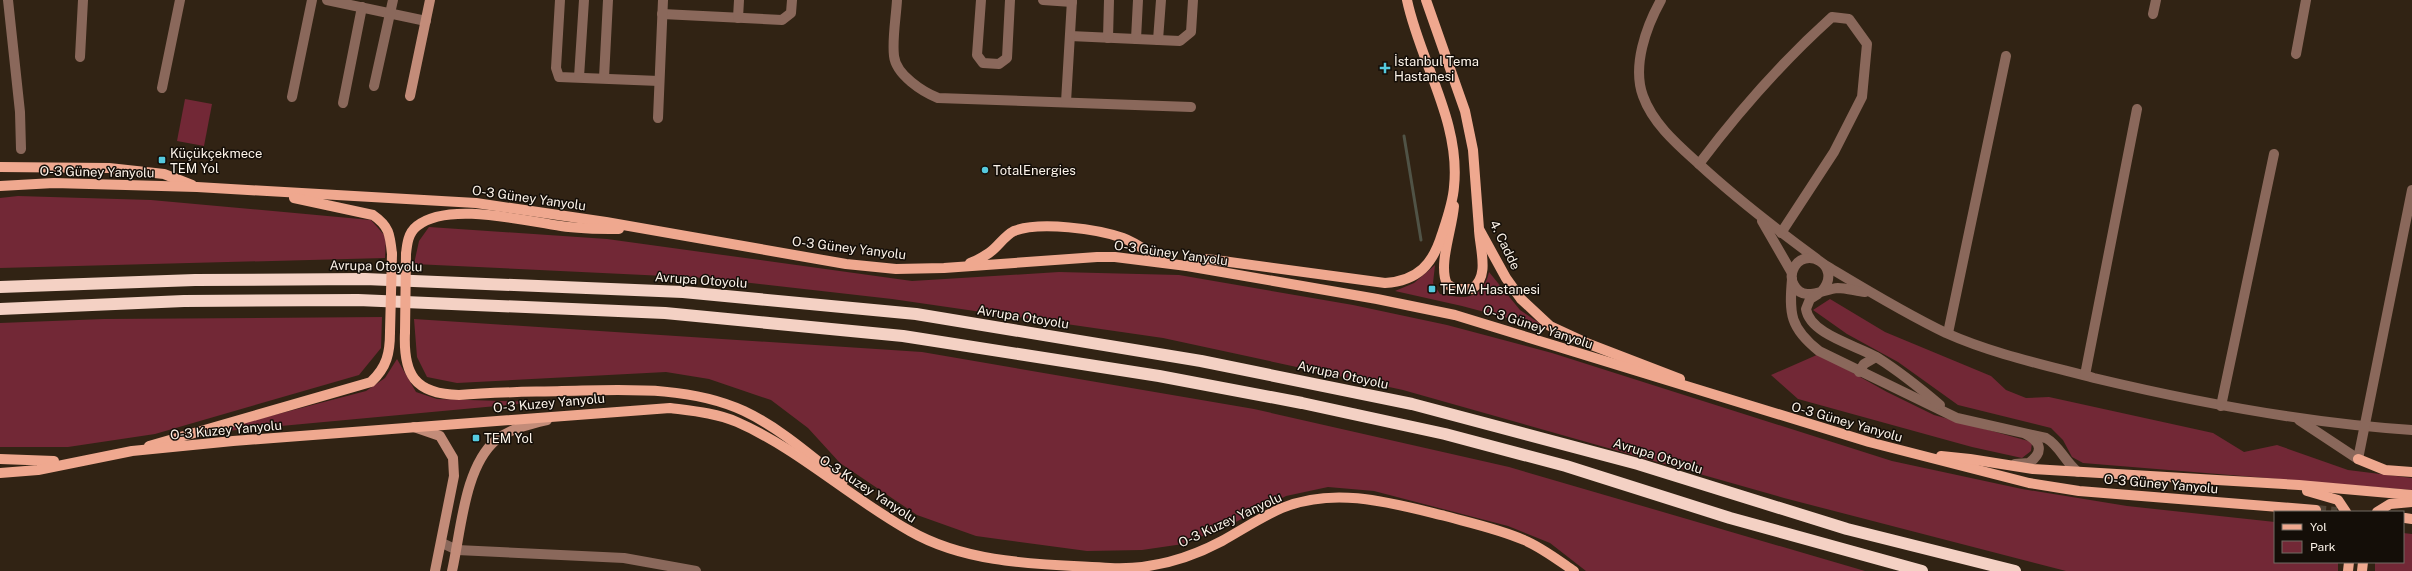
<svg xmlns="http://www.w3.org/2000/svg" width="2412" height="571" font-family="'Public Sans',sans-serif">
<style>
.green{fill:#722836}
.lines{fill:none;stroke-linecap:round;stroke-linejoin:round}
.stream{stroke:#505346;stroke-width:3}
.primary-tunnel{stroke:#4f4234;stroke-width:10;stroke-dasharray:10 5;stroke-linecap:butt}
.street{stroke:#8a685b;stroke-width:10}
.secondary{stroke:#c38c79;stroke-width:10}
.primary{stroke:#efa88f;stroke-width:10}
.highway{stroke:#f4d1c4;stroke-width:12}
.primary-bridge{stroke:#efa88f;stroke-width:10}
.poi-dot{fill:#55cadf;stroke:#140e08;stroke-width:1.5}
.labels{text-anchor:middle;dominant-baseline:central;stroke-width:3;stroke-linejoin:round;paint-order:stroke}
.poi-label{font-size:13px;fill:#fcf3e9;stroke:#140e08;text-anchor:start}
.street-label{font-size:13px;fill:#fcf3e9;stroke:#140e08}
</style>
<rect width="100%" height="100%" fill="#312314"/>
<g class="green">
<polygon points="185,99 212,104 204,146 177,141"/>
<polygon points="18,196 151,200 371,220 386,237 385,258 0,268 0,198"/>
<polygon points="429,227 607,239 912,281 1059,272 1179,275 1353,305 1447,325 1552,353 1892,461 2022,489 2127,506 2275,522 2275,562 2338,562 2338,571 2066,571 1784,498 1403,390 1163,338 892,299 707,278 414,264 419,241"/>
<path d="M1435,265L1433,283L1440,294C1465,299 1482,301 1489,272L1520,310L1548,329L1462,306L1395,291L1414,283Z"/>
<polygon points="1830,299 1885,332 1991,376 2006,390 2026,398 2049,397 2213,433 2244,452 2277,445 2348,470 2412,478 2412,490 2083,463 2072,457 2063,440 2051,428 1958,405 1898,362 1847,334 1813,310"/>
<polygon points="382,317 381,348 359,375 155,434 68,447 0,447 0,323 104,319"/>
<polygon points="414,319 922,352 1254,409 1509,467 1865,571 1586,571 1550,543 1508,526 1374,491 1328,487 1286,496 1230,525 1183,544 1142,550 1087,551 976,536 917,515 840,463 808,428 771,400 709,379 666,372 457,383 427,377 417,357"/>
<polygon points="1819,354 1887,392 1934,415 2032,442 2031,451 2022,458 1972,447 1798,399 1771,375"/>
<polygon points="397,359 416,392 437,399 539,402 205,433 366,391 385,378"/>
<polygon points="2403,533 2412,534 2412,571 2375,571 2375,562 2403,562"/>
</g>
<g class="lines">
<polyline class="stream" points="1404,136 1421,240"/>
<polyline class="primary-tunnel" points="2316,510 2337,512"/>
<g class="street">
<polyline points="8,0 20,112 21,149"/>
<polyline points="327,0 426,21"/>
<polyline points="560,0 556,68 559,77 659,81"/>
<path d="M897,0C896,18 892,39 894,56C896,75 923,92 938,98L1191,107"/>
<polyline points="981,0 977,55 983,63 999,64 1007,58 1010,0"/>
<polyline points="1043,0 1072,2"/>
<path d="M1661,0C1646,27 1632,66 1643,96C1653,124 1678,145 1699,164C1737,199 1776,229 1817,259"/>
<polyline points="662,14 782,20 791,13 792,0"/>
<polyline points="2153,14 2156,0"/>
<polyline points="738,18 739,0"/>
<polyline points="1070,36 1180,41 1191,32 1193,0"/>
<polyline points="1108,38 1109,0"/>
<polyline points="1136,39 1138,0"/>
<polyline points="1158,40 1161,0"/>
<polyline points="2296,54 2306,0"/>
<polyline points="80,57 83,0"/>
<polyline points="579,77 584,0"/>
<polyline points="604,78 608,0"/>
<polyline points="374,86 393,0"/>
<polyline points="162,88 180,0"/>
<polyline points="292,97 312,0"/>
<polyline points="1066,102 1072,0"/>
<polyline points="343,103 362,7"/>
<polyline points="658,118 663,0"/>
<path d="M1699,164C1739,111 1783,61 1832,17L1849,19L1867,44L1862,97L1834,152L1781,233"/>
<polyline points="1762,221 1792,273"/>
<path d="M1825,265C1865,289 1904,313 1946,333C1993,354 2045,365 2094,378C2199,403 2304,423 2412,430"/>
<path d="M1792,279C1789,314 1790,328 1819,351L1957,418L2046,438C2060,446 2065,462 2078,472"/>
<path d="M1822,291C1844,265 1803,244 1793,270C1791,275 1791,280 1794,285C1803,303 1823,289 1838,288C1846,288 1856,291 1865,292"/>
<path d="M1818,294L1810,299L1806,309C1810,335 1859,346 1878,358C1900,372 1920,388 1940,405"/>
<polyline points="1948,333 2006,56"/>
<polyline points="1859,372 1864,364 1876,357"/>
<polyline points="2085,375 2137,109"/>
<polyline points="2221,406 2274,154"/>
<polyline points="2299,420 2358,459 2412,190"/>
<path d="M2015,464L2029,463C2044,452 2041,442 2026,434"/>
<polyline points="442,543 457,550 624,558 696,571"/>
</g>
<g class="secondary">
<polyline points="410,96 430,0"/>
<polyline points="414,427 440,436 453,458 454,476 435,571"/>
<path d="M452,571C461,532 464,467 496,440C510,429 529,424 547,420"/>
</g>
<g class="primary">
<polyline points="1426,0 1465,111 1473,150 1479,229 1506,278 1521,299 1550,326 1589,344 1680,379"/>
<polyline points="0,167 109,168 164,174 192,185"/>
<polyline points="0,186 54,183 197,187 476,203 606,222 846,264 896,269 944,268 1097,257 1115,257 1187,266 1377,299 1455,315 1869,442 2029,483 2079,491 2316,510"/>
<path d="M294,198L373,215C389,226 390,234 392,254"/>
<path d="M1454,206C1452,230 1438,265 1447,284L1455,289H1472C1490,276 1480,250 1479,230"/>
<path d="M406,254C407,244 408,233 417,226C448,201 524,221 561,226C580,229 600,229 619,229"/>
<path d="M970,263C976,261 983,257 989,253C998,247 1004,236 1014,231C1040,221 1098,229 1123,238C1137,243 1150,254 1163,261"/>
<path d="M1187,266L1204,259L1215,260L1385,283C1418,281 1433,264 1442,234C1447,219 1453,202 1454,187C1461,122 1420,62 1407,0"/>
<path d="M405,332C403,374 414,394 459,395C493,392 527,392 562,391C622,390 687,385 744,411C780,428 811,456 843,481"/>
<path d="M149,446L371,382C387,367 390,353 390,332"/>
<polyline points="1941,456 1970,459 2033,469 2299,485 2412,495"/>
<polyline points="0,459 54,461"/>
<polyline points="2358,459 2385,470 2412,472"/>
<path d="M0,473L38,470L132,451L233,441L670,408C693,411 716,413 737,422C797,448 852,499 910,531C969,565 1044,564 1110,568C1149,570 1188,559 1222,541C1242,530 1261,517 1282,508C1335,486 1392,503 1445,516C1471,523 1499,529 1524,540C1541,547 1558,560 1574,571"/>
<polyline points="2307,491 2338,500 2346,512"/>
<polyline points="2377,512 2390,504 2412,502"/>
<polyline points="2405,518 2412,519"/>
<polyline points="2348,571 2349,562"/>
<polyline points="2362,571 2363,562"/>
</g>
<g class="highway">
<polyline points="0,287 195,280 365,279 683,292 916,314 1201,361 1412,404 1638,464 1847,529 2015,571"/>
<polyline points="0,309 184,301 358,300 665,313 903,336 1159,376 1302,403 1445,434 1566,466 1730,518 1922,571"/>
</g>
<g class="primary-bridge">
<polyline points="390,332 392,254"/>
<polyline points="405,332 406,254"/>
</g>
</g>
<g class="poi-dot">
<path d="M1383 62h4v4h4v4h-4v4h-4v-4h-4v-4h4z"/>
<rect x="158" y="156" width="8" height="8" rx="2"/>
<circle cx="985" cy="170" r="4"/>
<rect x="1428" y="285" width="8" height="8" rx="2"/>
<rect x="472" y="434" width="8" height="8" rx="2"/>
</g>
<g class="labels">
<g class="poi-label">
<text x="1394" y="61">İstanbul Tema<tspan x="1394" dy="15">Hastanesi</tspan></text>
<text x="170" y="153">Küçükçekmece<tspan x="170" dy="15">TEM Yol</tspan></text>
<text x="993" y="170">TotalEnergies</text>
<text x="1440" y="289">TEMA Hastanesi</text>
<text x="484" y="438">TEM Yol</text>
</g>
<g class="street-label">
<text transform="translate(97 172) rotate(1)">O-3 Güney Yanyolu</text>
<text transform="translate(529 198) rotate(8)">O-3 Güney Yanyolu</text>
<text transform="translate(1505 245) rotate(64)">4. Cadde</text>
<text transform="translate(849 248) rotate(7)">O-3 Güney Yanyolu</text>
<text transform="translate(1171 253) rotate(8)">O-3 Güney Yanyolu</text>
<text transform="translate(376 266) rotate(1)">Avrupa Otoyolu</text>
<text transform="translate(701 280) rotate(4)">Avrupa Otoyolu</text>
<text transform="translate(1023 317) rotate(9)">Avrupa Otoyolu</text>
<text transform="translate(1538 327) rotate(18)">O-3 Güney Yanyolu</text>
<text transform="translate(1343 375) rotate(12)">Avrupa Otoyolu</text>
<text transform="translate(549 403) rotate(-5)">O-3 Kuzey Yanyolu</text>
<text transform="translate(1847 422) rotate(16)">O-3 Güney Yanyolu</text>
<text transform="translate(226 430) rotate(-5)">O-3 Kuzey Yanyolu</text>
<text transform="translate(1658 456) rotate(17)">Avrupa Otoyolu</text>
<text transform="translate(2161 484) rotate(5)">O-3 Güney Yanyolu</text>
<text transform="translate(868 489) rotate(33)">O-3 Kuzey Yanyolu</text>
<text transform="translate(1230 520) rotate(-25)">O-3 Kuzey Yanyolu</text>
</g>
</g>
<rect x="2274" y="511" width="130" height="52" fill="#140e08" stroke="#716a62"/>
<rect x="2282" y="524" width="20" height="6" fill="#efa88f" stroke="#716a62"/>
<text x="2310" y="531" font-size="12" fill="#fcf3e9">Yol</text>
<rect x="2282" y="541" width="20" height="12" fill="#722836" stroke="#716a62"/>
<text x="2310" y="551" font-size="12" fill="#fcf3e9">Park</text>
</svg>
